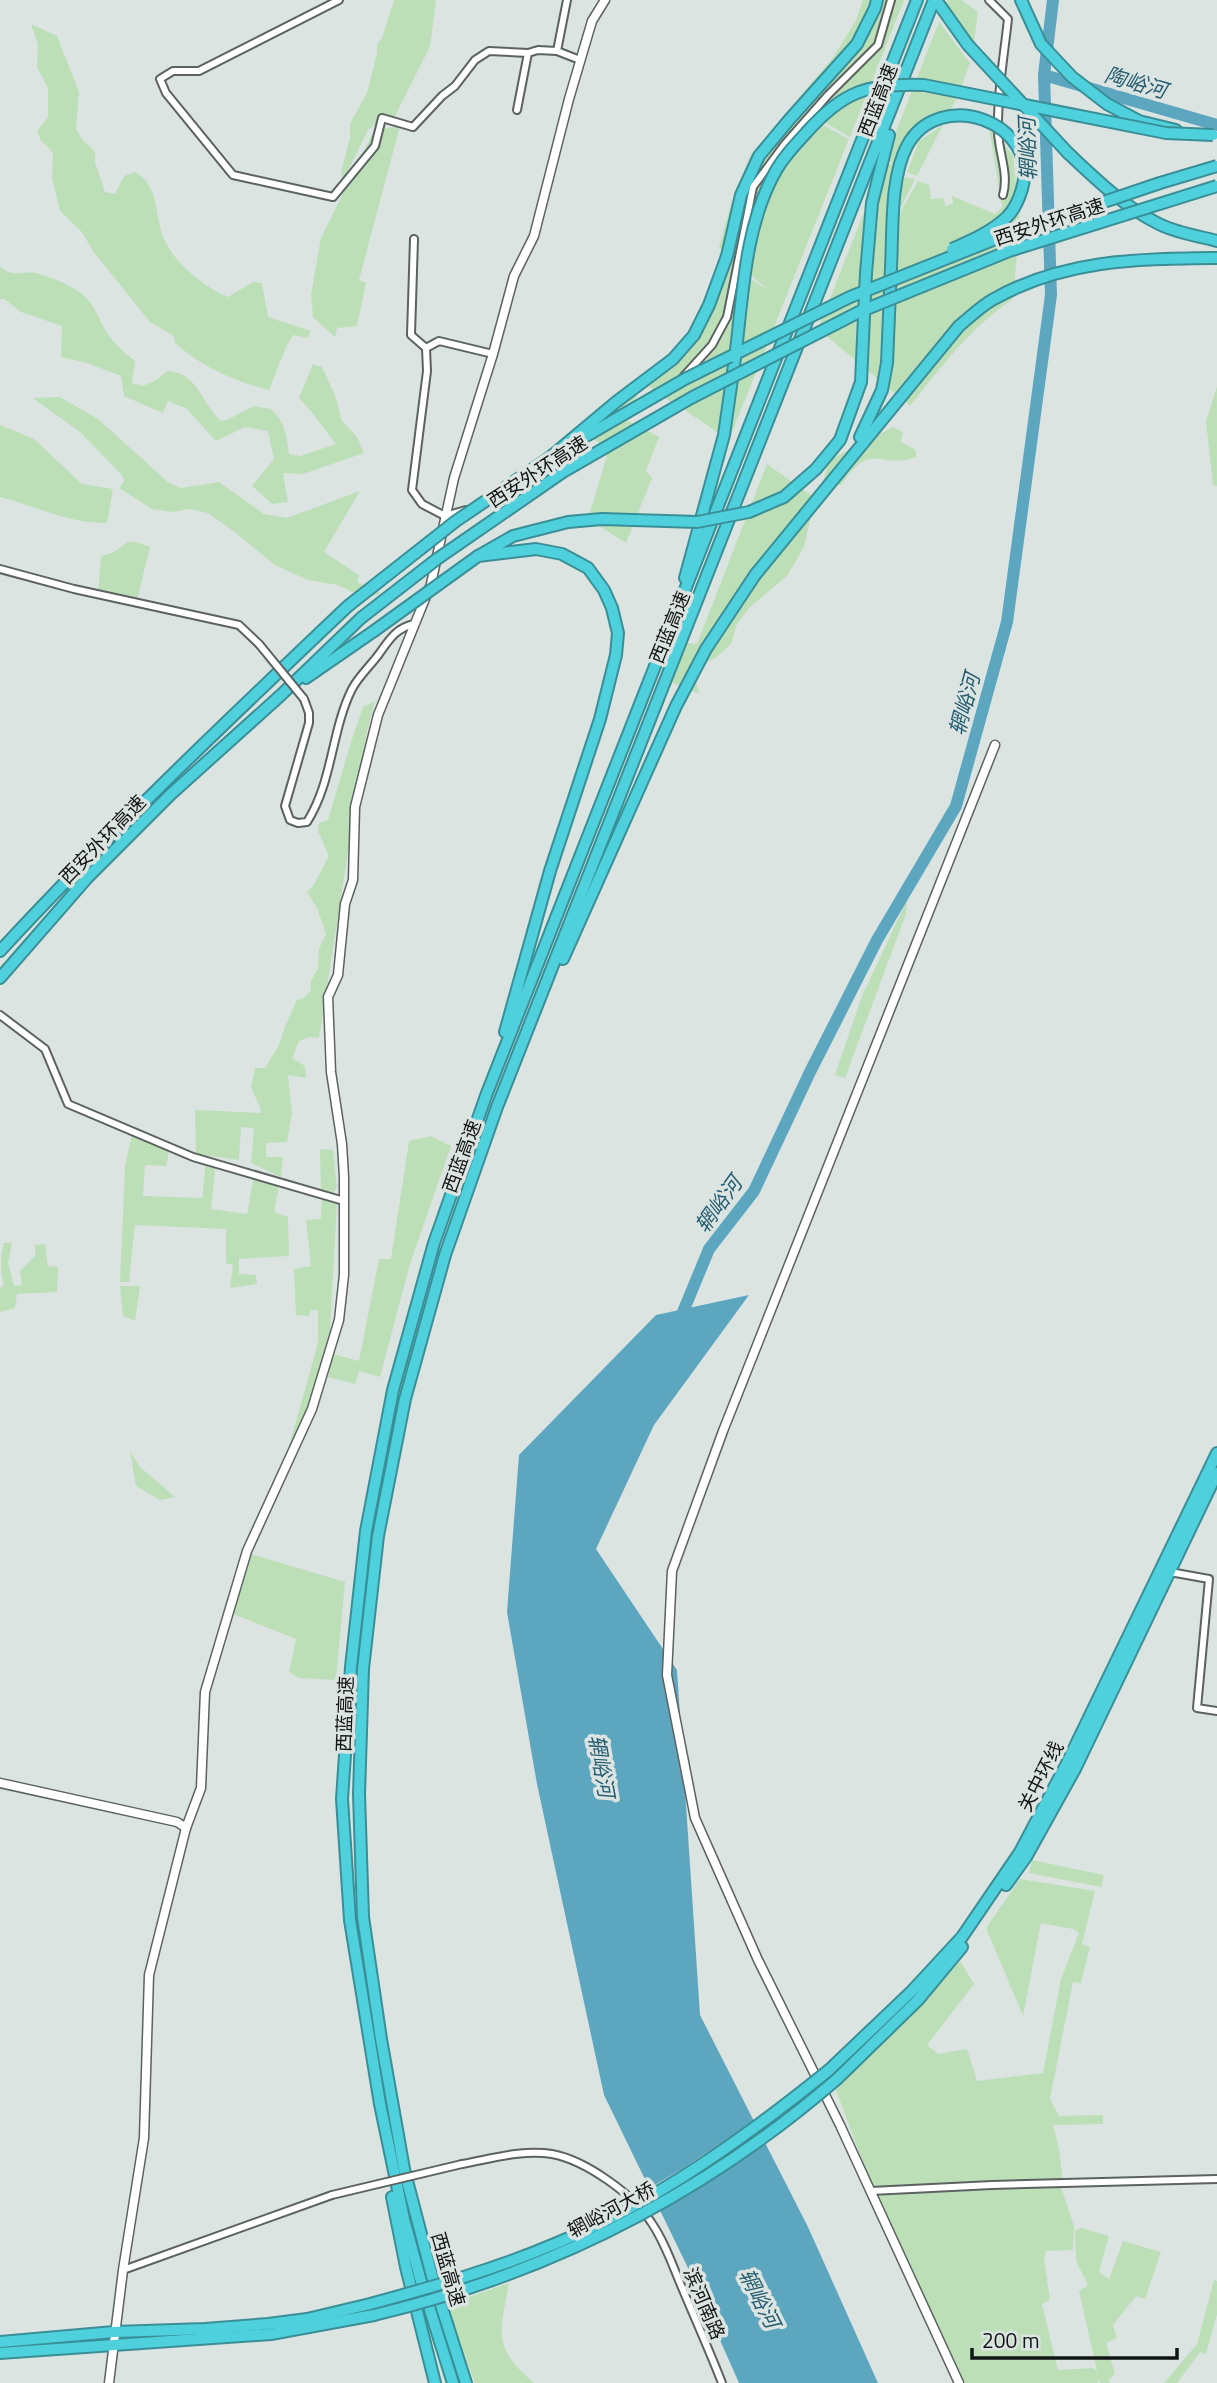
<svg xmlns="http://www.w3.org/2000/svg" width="1217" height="2383" font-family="'Titillium Web','Noto Sans SC',sans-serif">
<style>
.green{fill:#bcdfb8}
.water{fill:#5da6c0}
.pier{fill:#dce4e2}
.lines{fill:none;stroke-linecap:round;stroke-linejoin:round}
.river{stroke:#5da6c0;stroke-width:12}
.street-casing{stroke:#5b6261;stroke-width:10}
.secondary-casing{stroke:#5b6261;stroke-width:11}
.highway-casing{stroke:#3a8f97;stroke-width:14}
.street{stroke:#fff;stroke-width:6}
.secondary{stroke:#fff;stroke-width:8}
.highway{stroke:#4fd1dd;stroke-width:10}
.street-bridge-casing{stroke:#5b6261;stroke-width:10;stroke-linecap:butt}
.highway-bridge-casing{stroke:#3a8f97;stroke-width:14;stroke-linecap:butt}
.street-bridge{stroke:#fff;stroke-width:6}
.highway-bridge{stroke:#4fd1dd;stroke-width:10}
.labels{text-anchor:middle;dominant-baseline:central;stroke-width:7;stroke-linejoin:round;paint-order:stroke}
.street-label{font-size:19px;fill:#121515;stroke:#dce4e2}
.water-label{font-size:21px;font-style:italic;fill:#235d70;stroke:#dce4e2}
</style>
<rect width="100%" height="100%" fill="#dce4e2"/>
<g class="green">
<polygon points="394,0 436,0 430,47 392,122 378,122 368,130 343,181 341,173 350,137 350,124 367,93 377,53 377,44 382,38"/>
<polygon points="863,0 904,0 850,137 796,106 806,116 849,139 729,440 686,411 684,403 679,407 642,382 691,338 712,299 720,251 748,274 699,373 751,279 768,290 719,247 731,204 750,156 834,56 856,20"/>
<polygon points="948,0 961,0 978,12 973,49 944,10"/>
<polygon points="939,22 970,63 961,87 916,80"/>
<path d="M31,24L57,36L79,92L76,129L82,139L95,152V162L105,192L115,194L124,176L135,172C160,185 154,216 164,239C175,264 203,286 228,297L253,282L262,283L268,317L311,331L307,338L293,335L287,345L269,390C236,382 200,366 175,343L174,336L150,322L93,251L82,232L60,211L52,178L53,154L48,147L41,141L37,131L48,117V88L37,67L38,44Z"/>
<polygon points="912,91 957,97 950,111 910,136 897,166 885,159"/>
<polygon points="943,125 917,176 907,172 919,141"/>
<polygon points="400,126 359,280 366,283 357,326 337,328 335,337 313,317 311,294 321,238 374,130"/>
<path d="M989,127L1013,155L1020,221L1013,299C971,327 941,367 910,406L818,329L884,161L897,168L896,176L915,179L888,234L918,181L929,185L931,199L944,198L945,206L953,204L952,196L995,214L1002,207Z"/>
<path d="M0,266C11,278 24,271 36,273C51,277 68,284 81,293C94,302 99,321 108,334C115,345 125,353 135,361L132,383L143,386L158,379L167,371C198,372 201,403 221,421L227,420L254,406L271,409C285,422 287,436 289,454L300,456L336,444C324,429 313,412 299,398L313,364L322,367L335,395L342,421L357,437L364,453L303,474L283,473L288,502L272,504L252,486L274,459L268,431L245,427L216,441L187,409L168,401L163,413L124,396L121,376L87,363L61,357L62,326L21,312L4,299H0Z"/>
<polygon points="643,386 623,418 659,437 646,471 652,478 626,543 588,519 609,449 583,433"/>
<polygon points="1217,386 1217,486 1213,485 1206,421"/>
<polygon points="60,397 98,419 169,483 181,488 219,482 264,514 287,518 360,491 324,552 359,575 357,582 381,593 352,604 356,594 338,585 308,580 275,565 232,530 208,513 190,509 173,512 152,509 119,488 124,481 121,474 80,432 33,398"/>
<path d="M0,425L34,439L82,484L113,489L107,523C70,524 35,506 0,497Z"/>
<path d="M893,427L903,432L901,442L916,450V457C878,471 873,438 841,485L824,479L828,461Z"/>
<polygon points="767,464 815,498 804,547 787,576 749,608 737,624 731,644 717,657 702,665 695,680 700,694 670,682 686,643 697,644"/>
<polygon points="128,542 136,542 150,547 137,600 98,592 101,556 114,552"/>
<polygon points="375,701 367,731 319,1038 309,1037 299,1041 292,1058 305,1066 306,1078 288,1075 292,1113 287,1142 266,1143 266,1157 283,1157 281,1177 251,1163 254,1128 241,1127 239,1160 196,1154 195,1110 262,1113 251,1087 255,1068 265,1068 279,1045 284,1029 297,1000 304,998 311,990 311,981 318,968 319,949 326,934 317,908 307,892 313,886 329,856 318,831 319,823 328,820 351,742 363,707"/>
<polygon points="907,900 906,914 845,1078 835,1075 862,996"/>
<polygon points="132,1134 169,1151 166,1166 145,1165 143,1196 202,1198 206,1160 216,1161 211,1209 247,1214 255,1169 280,1181 274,1212 288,1217 289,1256 239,1259 239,1274 256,1275 257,1284 230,1288 233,1265 226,1263 226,1229 135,1225 129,1282 120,1282 125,1167"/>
<polygon points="431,1136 451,1146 410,1264 380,1377 359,1371 355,1384 328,1377 333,1354 359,1361 379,1259 391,1259 409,1141"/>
<polygon points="320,1149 333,1150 337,1187 332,1195 321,1193"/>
<polygon points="322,1197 337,1204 330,1331 314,1396 288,1450 318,1343 318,1310 311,1310 309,1316 296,1315 294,1269 311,1266 306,1220 321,1219"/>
<path d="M4,1243H12L8,1263L14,1286L22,1285L20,1271L35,1256V1245L45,1244L48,1266L58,1267L57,1292L17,1294L15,1308L0,1312V1288L4,1285C0,1270 0,1257 4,1243Z"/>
<polygon points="120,1286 140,1286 135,1321 123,1316"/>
<polygon points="130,1451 140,1467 175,1497 160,1500 136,1486"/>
<polygon points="247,1553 345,1582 336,1680 299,1678 289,1672 287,1681 296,1639 223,1610"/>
<polygon points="1032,1860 1104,1875 1101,1887 1029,1873"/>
<polygon points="1020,1879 1095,1891 1082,1944 1090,1947 1081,1983 1073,1982 1050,2099 1059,2116 1103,2115 1103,2124 1053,2125 1059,2148 1063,2183 873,2190 836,2090 960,1961 974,1984 927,2045 938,2054 967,2049 977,2081 1043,2073 1061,1979 1079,1933 1073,1929 1041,1923 1023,2016 986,1928"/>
<polygon points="1061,2187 1074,2226 1073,2250 1046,2251 1044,2259 1050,2300 1042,2304 1058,2370 1093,2368 1097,2371 1079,2291 1088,2285 1076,2261 1075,2230 1081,2228 1109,2236 1099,2272 1109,2279 1123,2241 1161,2252 1145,2299 1136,2296 1113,2325 1117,2338 1106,2343 1115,2374 1109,2380 1110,2383 1100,2383 1098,2378 1098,2383 963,2383 875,2195"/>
<polygon points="1214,2280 1217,2281 1217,2314 1206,2354 1200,2352 1177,2383 1164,2383 1197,2344"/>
<path d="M509,2283C500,2333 492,2347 534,2383H475L447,2305Z"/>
</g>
<polygon class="water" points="749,1295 654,1425 596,1549 677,1670 700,2015 808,2227 878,2383 739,2383 689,2270 604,2095 537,1784 507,1612 519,1455 656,1315"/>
<polygon class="pier" points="757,2119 768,2142 657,2213 646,2190 682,2169"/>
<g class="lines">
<g class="river">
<polyline points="1044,75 1217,125"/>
<polyline points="678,1324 709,1249 754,1191 810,1072 877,940 956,806 1007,622 1051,295 1044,75 1053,0"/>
</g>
<defs>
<g id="street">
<polyline points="339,0 199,71 173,71 160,79 166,93 233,175 333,197 375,146 382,118 413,127 442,96 455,86 475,60 489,51 528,53 538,50 557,51 580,60"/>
<path d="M989,0L1008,19C1004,56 997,95 998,132C999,154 1009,174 1003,195"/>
<polyline points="557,51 567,0"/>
<polyline points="517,110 528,53"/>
<polyline points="414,239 411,335 426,348"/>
<polyline points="683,377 712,345 727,317 753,187 784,145 828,95 878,45 891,0"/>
<polyline points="545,466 584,443"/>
<polyline points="466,510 445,516 422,504 412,490 427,371 426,348 439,341 493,354"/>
<polyline points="0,569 74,589 239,625 259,644"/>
<path d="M304,699L309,713V723L285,806L290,820L298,823L307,822C333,781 331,731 352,689C358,677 371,665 379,654C389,640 396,628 414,624"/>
<polyline points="0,1015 45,1049 68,1104 193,1157 344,1201"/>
<polyline points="1170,1572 1209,1579 1197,1708 1217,1711"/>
<path d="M462,2164C491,2159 522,2149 552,2154C585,2160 633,2194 651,2222C665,2242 673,2267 683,2290C696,2321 710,2352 722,2383"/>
<polyline points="871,2191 992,2185 1217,2179"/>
<polyline points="123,2270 332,2195"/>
</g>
<g id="secondary">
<polyline points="0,1783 177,1822 186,1828"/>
<polyline points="109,2383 123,2270 144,2138 149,1975 186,1828 201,1788 205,1692 247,1551 312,1409 339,1320 344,1275 344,1177 342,1144 331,1072 328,997 338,975 345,904 353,880 355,807 378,715 431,584 454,478 493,354 514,276 534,236 569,99 592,21 605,0"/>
<polyline points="959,2383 840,2125 758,1960 695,1818 667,1675 672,1571 723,1431 995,745"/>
</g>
<g id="highway">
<polyline points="936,0 968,45"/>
<polyline points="1021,0 1041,44 1072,77 1107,104 1139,121 1176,130"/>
<path d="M1068,153C1096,179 1124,207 1159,224C1177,233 1198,236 1217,241"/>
<polyline points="866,273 872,203 889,135"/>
<polyline points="860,437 882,390 887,363 891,267"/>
<polyline points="576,442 626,413"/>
<polyline points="549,458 616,402 673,359 694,335 709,305 727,256 741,195 759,156 789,120 857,44 875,8 877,0"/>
<polyline points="685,578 724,435 735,358"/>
<polyline points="306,678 374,631"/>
<path d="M0,951C111,831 229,719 348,606"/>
<path d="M563,959L676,706L706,649L755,575L959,326C969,318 980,307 992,300C1064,259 1137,259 1217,258"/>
<polyline points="0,978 88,877 171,794 281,695 361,618"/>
<polyline points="505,1032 550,871 600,719 609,683"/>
<polyline points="1006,1885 1026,1857 1075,1769 1217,1473"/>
<polyline points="829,2070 912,1991 962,1937 1020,1852 1067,1763 1217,1453"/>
<polyline points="837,2079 918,2000 962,1947"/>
<polyline points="392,2197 406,2267 435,2383"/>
<polyline points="0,2342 114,2332 205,2329 268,2324 307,2319 370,2304"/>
<polyline points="0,2353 271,2334 374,2315"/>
<polyline points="453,2383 420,2278 404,2219 380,2104 350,1920 342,1799 351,1667 366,1531 393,1390 434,1243 487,1093 917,0"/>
<polyline points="466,2383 433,2280 404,2169 381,2039 363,1917 359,1794 363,1669 378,1536 405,1399 445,1255 497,1107 934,0"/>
</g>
</defs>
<use href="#street" class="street-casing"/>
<use href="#secondary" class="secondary-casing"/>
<use href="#highway" class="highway-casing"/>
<use href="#street" class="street"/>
<use href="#secondary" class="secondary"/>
<use href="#highway" class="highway"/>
<defs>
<g id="street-bridge">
<polyline points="259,644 304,699"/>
<polyline points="332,2195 462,2164"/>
</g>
<g id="highway-bridge">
<polyline points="968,45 1068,153"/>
<path d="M891,267C893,231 890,178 907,146C939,86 1041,122 1022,189C1019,199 1015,209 1007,217C991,232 972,240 952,249"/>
<path d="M735,358C743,297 744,231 773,176C781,160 794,146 806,133C843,91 868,83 924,85L1166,133L1213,135"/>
<polyline points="626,413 685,379 850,297 1003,236 1160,183 1217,166"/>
<polyline points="478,556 513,536 568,522 602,519 697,522 749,512 784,497 816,469 840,440 861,382 866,273"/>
<polyline points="348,606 456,521 549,458"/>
<polyline points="361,618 437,559 563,472 691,398 859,312 1009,251 1217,186"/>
<polyline points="374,631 478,556 536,549 562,554 588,568 604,590 612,608 618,633 616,655 609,683"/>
<path d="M370,2304C433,2287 496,2269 557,2243C657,2201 745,2138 829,2070"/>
<path d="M374,2315C546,2274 703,2195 837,2079"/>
</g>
</defs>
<use href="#street-bridge" class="street-bridge-casing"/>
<use href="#highway-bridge" class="highway-bridge-casing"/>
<use href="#street-bridge" class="street-bridge"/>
<use href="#highway-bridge" class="highway-bridge"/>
</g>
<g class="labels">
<g class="street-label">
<text transform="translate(877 100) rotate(-69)">西蓝高速</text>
<text transform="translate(1049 221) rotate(-18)">西安外环高速</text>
<text transform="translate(537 471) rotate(-33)">西安外环高速</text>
<text transform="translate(669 627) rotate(-68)">西蓝高速</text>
<text transform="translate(102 839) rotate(-46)">西安外环高速</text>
<text transform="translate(461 1156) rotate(-70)">西蓝高速</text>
<text transform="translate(344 1714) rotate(-88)">西蓝高速</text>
<text transform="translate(1040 1776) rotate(-63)">关中环线</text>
<text transform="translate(611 2209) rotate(-28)">辋峪河大桥</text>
<text transform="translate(449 2269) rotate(74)">西蓝高速</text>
<text transform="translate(705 2303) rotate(67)">滨河南路</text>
</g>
<g class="water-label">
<text transform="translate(1136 82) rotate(16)">陶峪河</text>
<text transform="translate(1027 149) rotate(-92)">辋峪河</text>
<text transform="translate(964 704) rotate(-75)">辋峪河</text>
<text transform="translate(718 1204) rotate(-54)">辋峪河</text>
<text transform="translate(602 1766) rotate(80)">辋峪河</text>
<text transform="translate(760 2298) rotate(63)">辋峪河</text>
</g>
</g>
<path d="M972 2348v10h205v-10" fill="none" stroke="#121515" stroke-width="3.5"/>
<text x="982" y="2348" font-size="21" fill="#121515" stroke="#dce4e2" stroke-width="5" paint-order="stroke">200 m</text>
</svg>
